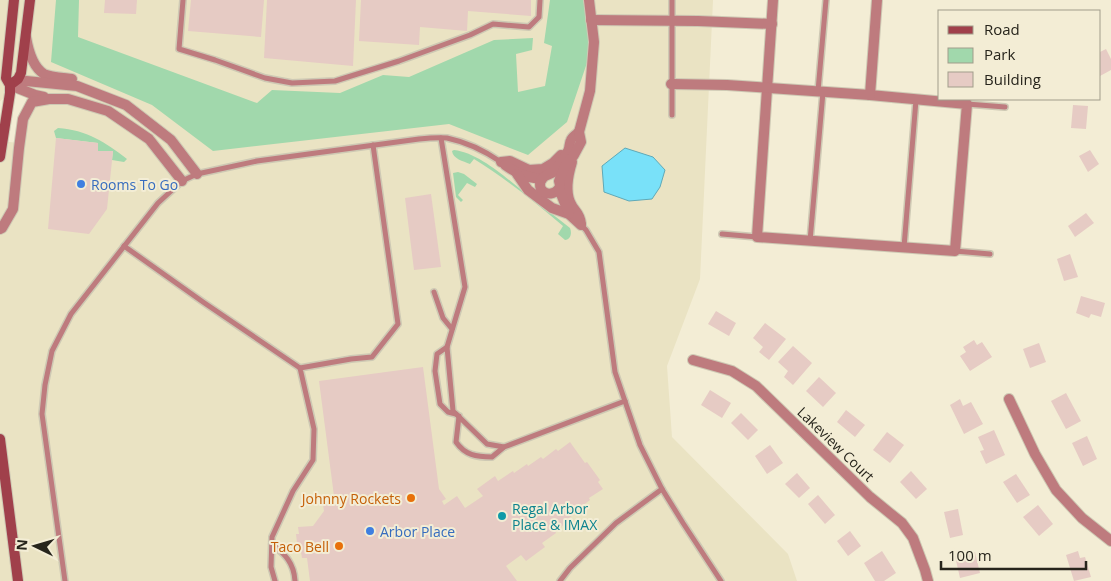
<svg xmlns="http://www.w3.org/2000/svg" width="1111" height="581" font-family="'Open Sans',sans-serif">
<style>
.built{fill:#eae3c3}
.green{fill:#a1d8ac}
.water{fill:#79e1f9;stroke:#60a9b7}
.building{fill:#e6cbc4}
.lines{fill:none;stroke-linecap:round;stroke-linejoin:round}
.lane-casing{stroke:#cec9b4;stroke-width:8}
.street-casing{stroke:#cec9b4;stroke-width:12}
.secondary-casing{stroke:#cec9b4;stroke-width:12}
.lane{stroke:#be7b7e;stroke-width:5}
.street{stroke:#be7b7e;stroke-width:10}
.secondary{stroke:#a0404b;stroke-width:10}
.shop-dot{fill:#3f7fe0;stroke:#f3edd5;stroke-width:2}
.food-dot{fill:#e8710a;stroke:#f3edd5;stroke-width:2}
.culture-dot{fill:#0f9aa8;stroke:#f3edd5;stroke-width:2}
.labels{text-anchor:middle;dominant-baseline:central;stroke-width:4;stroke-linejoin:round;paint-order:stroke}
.shop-label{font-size:14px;fill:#366cbe;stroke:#f3edd5;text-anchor:start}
.street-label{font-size:14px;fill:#27251c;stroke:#f3edd5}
.food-label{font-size:14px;fill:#c56008;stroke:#f3edd5;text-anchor:end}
.culture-label{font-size:14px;fill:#0d838f;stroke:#f3edd5;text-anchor:start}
</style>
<rect width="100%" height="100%" fill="#f3edd5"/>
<polygon class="built" points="0,0 713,0 700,279 667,366 672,437 788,554 797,581 0,581 0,141 19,143 30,79 0,101"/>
<g class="green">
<polygon points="56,0 79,0 78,37 257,103 272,90 340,93 383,75 409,77 494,40 533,38 532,50 516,54 518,92 545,86 552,46 544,43 550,0 583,0 594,42 567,122 528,155 449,124 213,151 152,105 51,62"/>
<path d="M58,128C87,130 105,142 127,159L124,162L112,160L113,151H98V143L56,138L54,131Z"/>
<path d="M454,150C479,153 505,177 524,192C539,204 555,216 570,228C572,233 571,239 565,240L558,234L563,226C535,202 505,178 474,159L470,164C463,161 453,159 452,151Z"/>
<polygon points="458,172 464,174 477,184 475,187 467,183 458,195 463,200 461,202 456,197 453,173"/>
</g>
<polygon class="water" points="625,148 653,157 665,170 660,187 652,199 629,201 604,192 602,166"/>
<g class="building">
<polygon points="105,0 137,0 136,14 104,13"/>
<polygon points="191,0 264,0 261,37 188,31"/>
<polygon points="267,0 356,0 353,66 264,58"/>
<polygon points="361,0 531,0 531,16 468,11 467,31 420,27 419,45 359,41"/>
<polygon points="1106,49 1111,59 1111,70 1100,76 1100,52"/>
<polygon points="1073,105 1088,106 1086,129 1071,128"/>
<polygon points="56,138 98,143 98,151 113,151 107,209 89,234 48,229"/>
<polygon points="1090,150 1099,164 1088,172 1079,156"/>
<polygon points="431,194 441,267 414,270 405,198"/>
<polygon points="1086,213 1094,223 1075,237 1068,226"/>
<polygon points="1070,254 1078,277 1064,281 1057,259"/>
<polygon points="1081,296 1105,303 1101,317 1091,314 1089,318 1076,313"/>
<polygon points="716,311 736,323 729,336 708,324"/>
<polygon points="765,323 786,339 769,360 759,352 763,347 753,338"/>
<polygon points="974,340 977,345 982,342 992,357 970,371 960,356 966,352 963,347"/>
<polygon points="1039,343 1046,362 1030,368 1023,349"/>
<polygon points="793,346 812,363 793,385 784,377 788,371 778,362"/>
<polygon points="423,367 439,489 446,499 442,501 444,505 457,496 465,508 483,496 477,489 495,476 498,481 513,471 514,473 527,464 528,466 541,457 543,459 556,449 558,451 570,442 585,463 587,462 600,480 598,482 603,489 589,498 590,500 578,509 579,511 566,520 568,522 555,531 556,533 542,543 545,547 526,561 521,555 506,566 517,581 310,581 307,558 302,558 301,552 298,552 296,534 299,534 298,527 313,526 324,511 322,498 334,496 319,381"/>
<polygon points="819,377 836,393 823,407 806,391"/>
<polygon points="710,390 731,403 722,418 701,405"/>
<polygon points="1066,393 1081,421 1066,429 1051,401"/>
<polygon points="960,399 963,406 971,402 983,424 964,434 950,405"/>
<polygon points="846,410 865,425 855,437 837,422"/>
<polygon points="741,413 758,430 748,440 731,423"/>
<polygon points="994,430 1005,455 986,464 980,451 984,450 978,437"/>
<polygon points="887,432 904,445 890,463 873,450"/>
<polygon points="1087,436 1097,459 1083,466 1072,443"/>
<polygon points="770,445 783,463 767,474 755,456"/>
<polygon points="911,471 927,489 916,499 900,482"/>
<polygon points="797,473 810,488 799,498 785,484"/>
<polygon points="1016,474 1030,495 1017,503 1003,482"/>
<polygon points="818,495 835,515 825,524 808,504"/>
<polygon points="1038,505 1053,524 1039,536 1023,517"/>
<polygon points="958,509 963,535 950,538 944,512"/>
<polygon points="850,531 861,546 848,556 837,541"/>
<polygon points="882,551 896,573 884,581 875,581 864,563"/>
<polygon points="1078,551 1080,558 1085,557 1091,577 1074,581 1066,555"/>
<polygon points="975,552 980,573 960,578 955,556"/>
</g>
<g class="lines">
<defs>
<g id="lane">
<polyline points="183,0 179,49 215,60 265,78 292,83 335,81 399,61 470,35 493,24 529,27 539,17 540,0"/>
<polyline points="818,91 826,0"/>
<polyline points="967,104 1005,107"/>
<polyline points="672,115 672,0"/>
<polyline points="441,138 465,287 447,347 453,411 487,444 504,447"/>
<polyline points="581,225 586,230 599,252 615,372 640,445 662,489 683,523 721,581"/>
<polyline points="722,234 757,237"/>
<polyline points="810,241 823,92"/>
<polyline points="124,246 203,302 300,368"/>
<polyline points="904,247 916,100"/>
<polyline points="955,251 990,254"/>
<polyline points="434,292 443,318 452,329"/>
<polyline points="447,347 437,354 435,371 440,404 448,412 456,414"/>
<path d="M459,416L456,442C465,455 476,457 492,457L504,447L625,401"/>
<path d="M272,544C285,554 294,563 295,581"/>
<path d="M65,581L42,414L45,385L52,351L71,314L158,203L182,181L197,174L257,161L419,139C428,138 438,137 447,138C466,142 485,151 501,162"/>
<polyline points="275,581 271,567 272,537 293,491 313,460 314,429 300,368 351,359 372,357 398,324 373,145"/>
<polyline points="560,581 570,568 616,523 662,489"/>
</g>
<g id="street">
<polyline points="773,0 757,237 955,251 967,104 870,95 877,0"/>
<polyline points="591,20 698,21 772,24"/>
<path d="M26,37C28,49 33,67 44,74C49,77 65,78 72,79"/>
<polyline points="671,84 727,85 870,95"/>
<polyline points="10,85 26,81 77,86 126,105 171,140 197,174"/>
<polyline points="10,85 35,95 44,97"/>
<polyline points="501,162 510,161 529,170 543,169 553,163 561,155"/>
<path d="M572,162C568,175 565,190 570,202C574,212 580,212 581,224"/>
<path d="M505,165C519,175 525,177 542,179"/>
<polyline points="517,174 528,190 552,208 569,214 581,225"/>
<path d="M559,189C548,200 535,189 542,179C545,174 551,175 555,171C559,165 565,158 568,151C570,148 569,143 571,140C572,137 577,134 579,132"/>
<polyline points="569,214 559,189 560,185 559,181 565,166 574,155 581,142 579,132 590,91 594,42 589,0"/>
<polyline points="0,229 2,228 13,209 19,148 23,119 32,102 49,99 68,99 108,111 149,139 182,181"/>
<polyline points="693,360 732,371 756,386 870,497 902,523 913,538 925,570 928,581"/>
<polyline points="1009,399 1035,454 1056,490 1082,518 1111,541"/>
</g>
<g id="secondary">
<polyline points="10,85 18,79 21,73 30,0"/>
<polyline points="0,157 10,93 10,85 6,78 14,0"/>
<polyline points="0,439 18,581"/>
</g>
</defs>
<use href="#lane" class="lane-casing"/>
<use href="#street" class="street-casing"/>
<use href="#secondary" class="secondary-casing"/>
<use href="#lane" class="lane"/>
<use href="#street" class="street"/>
<use href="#secondary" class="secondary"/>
</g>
<g class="shop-dot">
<circle cx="81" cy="184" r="5"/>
<circle cx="370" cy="531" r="5"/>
</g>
<g class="food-dot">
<circle cx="411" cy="498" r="5"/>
<circle cx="339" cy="546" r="5"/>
</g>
<circle class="culture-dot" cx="502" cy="516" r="5"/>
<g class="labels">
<g class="shop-label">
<text x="91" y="184">Rooms To Go</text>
<text x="380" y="531">Arbor Place</text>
</g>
<g class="street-label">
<text transform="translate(836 444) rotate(44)">Lakeview Court</text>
</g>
<g class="food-label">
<text x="401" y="498">Johnny Rockets</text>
<text x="329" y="546">Taco Bell</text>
</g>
<g class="culture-label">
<text x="512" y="508">Regal Arbor<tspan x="512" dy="16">Place &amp; IMAX</tspan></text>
</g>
</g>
<rect x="938" y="10" width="162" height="90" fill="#f3edd5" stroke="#a19d8b"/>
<rect x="948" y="26" width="25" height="8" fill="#a0404b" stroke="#a19d8b"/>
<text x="984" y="35" font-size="15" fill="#27251c">Road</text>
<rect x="948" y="48" width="25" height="15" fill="#a1d8ac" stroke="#a19d8b"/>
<text x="984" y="60" font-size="15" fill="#27251c">Park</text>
<rect x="948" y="72" width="25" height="15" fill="#e6cbc4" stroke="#a19d8b"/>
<text x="984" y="85" font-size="15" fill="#27251c">Building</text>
<g transform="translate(35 546) rotate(275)" stroke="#f3edd5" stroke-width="4" paint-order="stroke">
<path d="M0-4L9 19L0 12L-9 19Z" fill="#27251c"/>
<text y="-8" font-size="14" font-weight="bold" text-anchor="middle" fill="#27251c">N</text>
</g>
<path d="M941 561v8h145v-8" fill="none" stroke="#27251c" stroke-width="2.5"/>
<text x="948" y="561" font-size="15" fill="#27251c" stroke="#f3edd5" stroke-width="4" paint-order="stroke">100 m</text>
</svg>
